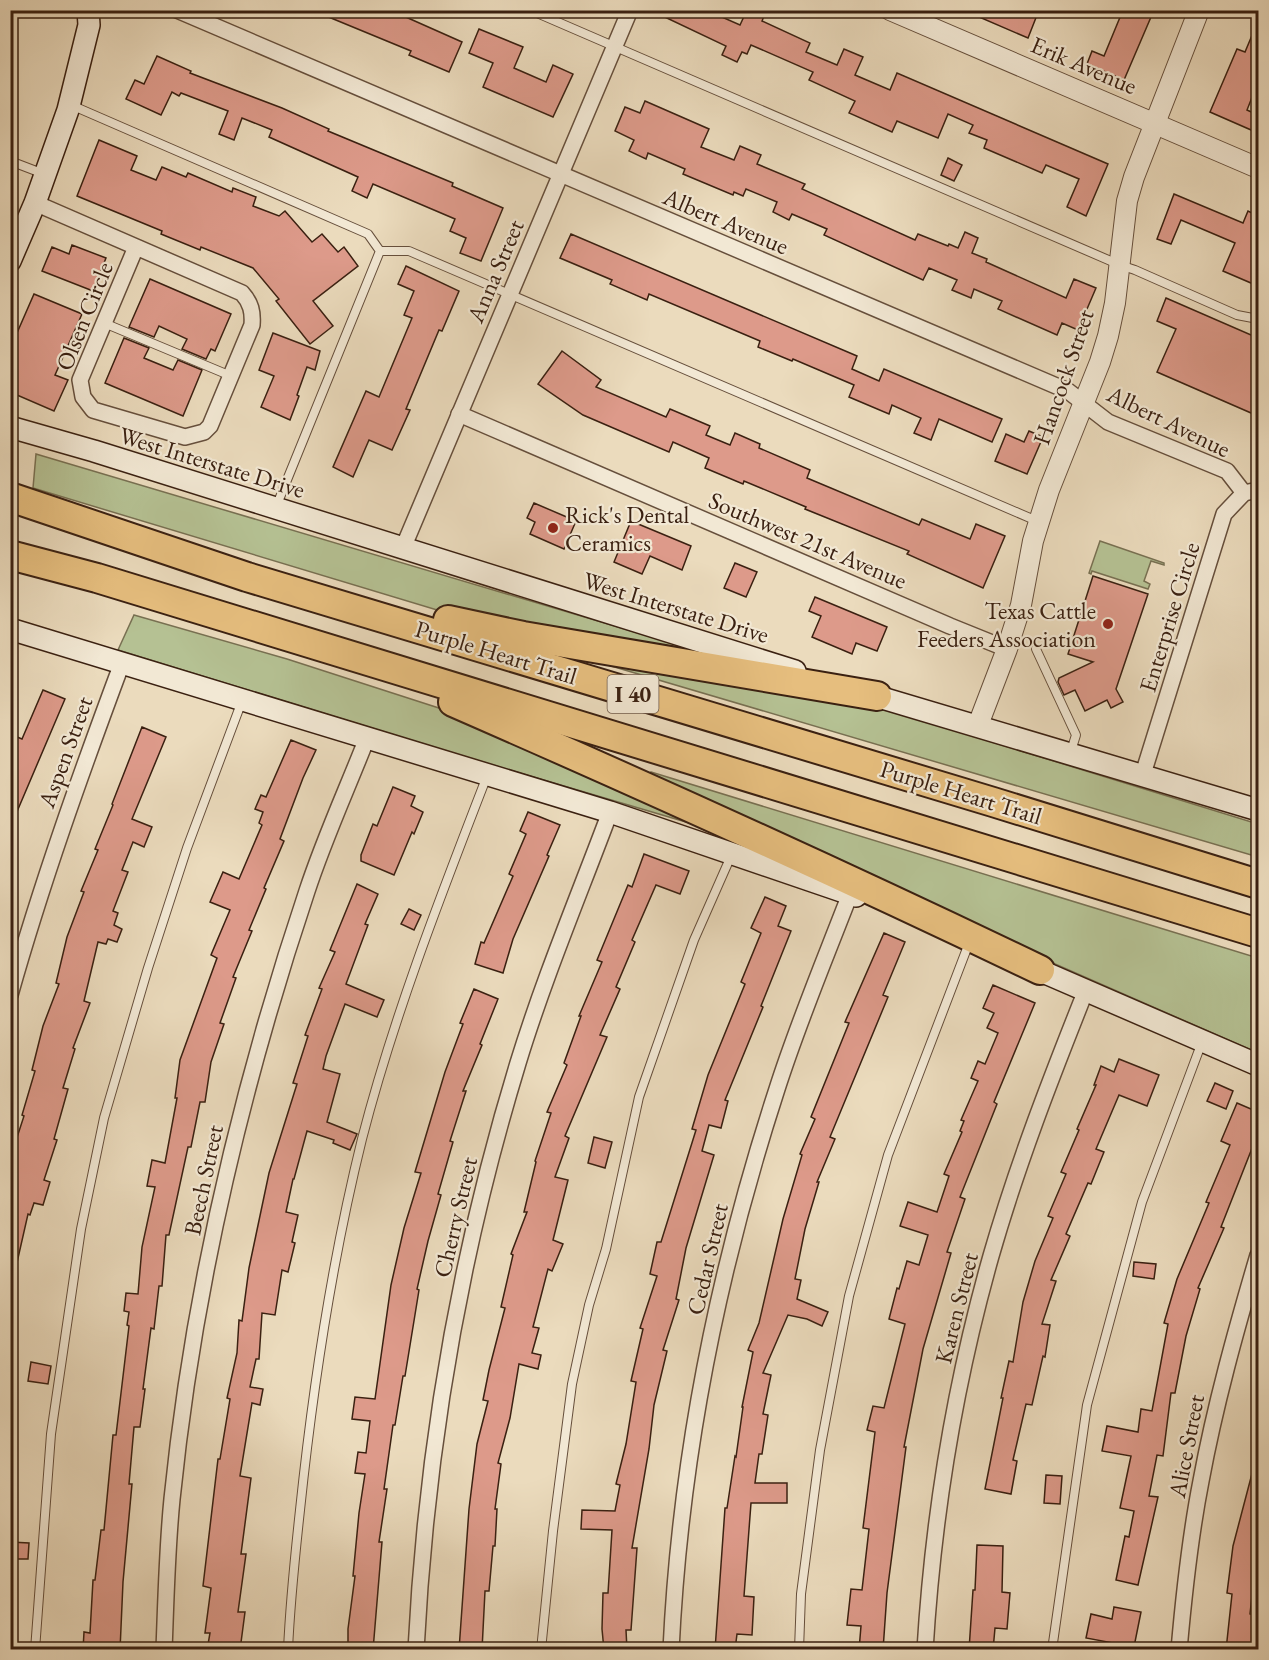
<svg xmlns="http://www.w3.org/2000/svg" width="1269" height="1660" font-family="'EB Garamond',serif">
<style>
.green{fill:#b5c193;stroke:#787052;stroke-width:1.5}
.building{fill:#dd9a8a;stroke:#3a2011;stroke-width:1.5}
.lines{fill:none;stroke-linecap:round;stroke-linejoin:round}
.service-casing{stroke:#664f3c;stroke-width:10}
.minor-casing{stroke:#664f3c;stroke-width:18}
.tertiary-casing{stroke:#664f3c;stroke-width:22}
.secondary-casing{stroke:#3a2011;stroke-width:24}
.motorway-casing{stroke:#3a2011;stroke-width:32}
.service{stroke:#f2e8d4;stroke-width:8}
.minor{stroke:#f2e8d4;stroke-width:15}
.tertiary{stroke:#f2e8d4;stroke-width:20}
.secondary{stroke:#f2e8d4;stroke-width:21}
.motorway{stroke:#e6be7e;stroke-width:28}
.poi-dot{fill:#8f2418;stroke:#f2e8d4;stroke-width:2}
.labels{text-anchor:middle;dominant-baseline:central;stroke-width:4.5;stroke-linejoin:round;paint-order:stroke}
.shield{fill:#f2e8d4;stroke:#715c4c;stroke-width:1.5}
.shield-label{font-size:22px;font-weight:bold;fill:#3a2011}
.street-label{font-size:24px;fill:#3a2011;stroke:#f2e8d4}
.poi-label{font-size:24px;fill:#3a2011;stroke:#f2e8d4;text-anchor:start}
</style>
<rect width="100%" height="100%" fill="#ebdbbd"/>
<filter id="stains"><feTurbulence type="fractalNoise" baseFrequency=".00333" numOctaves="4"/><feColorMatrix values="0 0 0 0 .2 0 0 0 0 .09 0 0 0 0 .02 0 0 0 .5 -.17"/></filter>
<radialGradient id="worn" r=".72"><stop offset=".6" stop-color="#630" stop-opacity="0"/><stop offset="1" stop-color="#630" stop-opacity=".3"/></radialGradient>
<g class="green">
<polygon points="36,454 702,652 457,616 33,488"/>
<polygon points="1100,541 1164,563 1164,565 1151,561 1144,581 1150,584 1148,589 1092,571 1091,574 1089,573"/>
<polygon points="134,615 287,659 476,720 703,827 472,759 118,650"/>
<polygon points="601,663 859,701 1258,824 1258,857"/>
<polygon points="651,772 1258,958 1258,1053 900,896 647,778"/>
</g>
<g class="building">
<polygon points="390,10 462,42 449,72 409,55 411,51 314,11"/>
<polygon points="650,10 706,10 740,25 747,10 753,10 764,16 762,21 810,43 806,52 837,65 844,49 863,57 855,75 890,90 897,73 1108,164 1086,216 1067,207 1079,179 1046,165 1042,173 984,148 987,140 969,133 973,125 948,114 938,138 897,121 892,132 849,113 855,101 809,80 813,72 751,45 747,54 742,52 737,62 722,55 726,46"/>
<polygon points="963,10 1039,10 1028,38"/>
<polygon points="1123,10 1154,10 1124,80 1087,64 1092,51 1104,56"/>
<polygon points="1258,21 1258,82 1247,110 1258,115 1258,133 1210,112 1237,49 1245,52"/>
<polygon points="479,29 523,47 514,68 546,82 553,65 573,74 553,117 483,87 493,63 469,53"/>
<polygon points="157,56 191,71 190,73 282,108 329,129 328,131 453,183 452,186 503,208 481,261 460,253 466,238 450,231 455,219 373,184 367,198 352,191 358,177 269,137 272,130 242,118 234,140 219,134 228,111 181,93 179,96 172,92 161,115 126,99 135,80 144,84"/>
<polygon points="645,101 709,129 701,147 734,160 740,146 761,155 757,164 805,184 802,189 915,240 918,234 948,246 949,244 958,248 965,232 978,238 972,253 987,259 986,262 1066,298 1074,279 1096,288 1078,330 1062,323 1057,335 998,309 1002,301 974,289 971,298 952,290 957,280 929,268 923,280 824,235 827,229 792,214 789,220 773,212 777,202 746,189 743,196 734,192 733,195 683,174 685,169 648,153 646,159 629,151 634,140 615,131 625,107 640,113"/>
<polygon points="99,140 137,156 131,170 156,180 162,167 186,177 188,173 232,192 233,188 256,197 253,206 279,216 285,211 312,242 322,234 338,252 344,247 358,266 313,301 333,326 310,344 276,301 279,299 253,268 201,247 200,250 161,234 162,231 77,196"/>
<polygon points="948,158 962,165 954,181 941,175"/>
<polygon points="1174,194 1243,223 1248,211 1258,216 1258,286 1223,271 1235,243 1181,220 1171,244 1157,239"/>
<polygon points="571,234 857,356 852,369 879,381 884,369 1002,419 992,442 939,419 931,440 914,433 921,418 892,405 889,414 849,397 854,385 793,359 792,361 758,347 760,341 649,294 647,300 610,284 612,280 560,258"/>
<polygon points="72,245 106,258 93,291 42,271 52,247 69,254"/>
<polygon points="406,266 459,291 442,331 439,330 406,409 410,410 392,450 369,440 353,477 333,467 366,391 379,397 412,318 404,315 414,291 398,284"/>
<polygon points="150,279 231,314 215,351 211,349 206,359 182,349 187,339 159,326 154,337 129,327"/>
<polygon points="34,294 82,314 55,375 68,380 54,411 10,392 10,368 17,354 10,351 10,349"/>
<polygon points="1166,298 1258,338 1258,416 1157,372 1176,329 1157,321"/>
<polygon points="273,333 320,351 315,370 307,367 297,395 299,396 290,420 261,407 274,376 259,370"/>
<polygon points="124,338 149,348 144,358 173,370 178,360 202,370 183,416 105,383"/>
<polygon points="562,351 601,380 596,387 666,417 670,409 710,426 706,435 730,445 735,433 760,444 759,448 810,470 807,478 919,525 922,519 970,539 976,524 1005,536 983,588 907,554 909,551 805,509 806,507 744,481 743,484 705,468 709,458 673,442 669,452 583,415 538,384"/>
<polygon points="1029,431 1043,437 1027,474 995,461 1006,434 1024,442"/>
<polygon points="534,503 576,521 564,549 530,534 535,522 527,518"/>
<polygon points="631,521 691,546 682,570 650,556 642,574 614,562"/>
<polygon points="735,563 757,572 746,597 724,588"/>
<polygon points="1093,576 1148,594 1116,689 1123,702 1111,708 1107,700 1085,711 1075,690 1064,695 1058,682 1059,678 1093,662 1068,654"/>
<polygon points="815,597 887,627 877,651 856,643 852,654 812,637 821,616 809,611"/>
<polygon points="43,690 65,699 10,828 10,734 22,739"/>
<polygon points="142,727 166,737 132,819 152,827 144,847 133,842 122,870 128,872 113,911 118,913 114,925 122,929 117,942 108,939 106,944 98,942 84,1001 90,1003 73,1048 75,1049 63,1088 68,1089 54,1139 57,1140 44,1180 50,1182 43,1205 34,1203 30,1215 28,1214 16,1267 10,1267 10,1180 16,1163 10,1159 24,1116 22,1115 35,1071 32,1070 43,1026 59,984 56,983 67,937 84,892 81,891 98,850 95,849 113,805 112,804"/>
<polygon points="291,740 316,750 303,778 280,839 284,841 264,888 266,889 249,930 252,931 233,977 236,978 220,1023 224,1024 211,1062 205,1102 200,1102 191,1147 188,1147 169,1235 166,1235 162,1286 159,1286 154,1329 151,1328 143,1389 145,1389 140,1427 134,1427 129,1484 132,1484 123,1582 120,1650 83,1650 84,1632 90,1633 93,1580 95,1580 101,1530 104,1530 113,1435 116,1435 129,1326 127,1325 129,1312 124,1311 126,1293 138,1294 142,1247 155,1187 147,1186 152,1160 165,1163 177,1098 175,1098 180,1060 217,958 211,955 230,910 210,902 223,872 239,879 262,825 259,823 263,812 255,809 261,795 266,797"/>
<polygon points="393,787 415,796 411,806 423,812 414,834 412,832 394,875 361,861 361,855 373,824 377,826"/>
<polygon points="528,812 560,825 547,855 549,856 513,939 503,973 475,964 481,942 484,943 513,876 509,874 526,834 520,831"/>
<polygon points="644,854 689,871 680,894 656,885 632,940 635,942 616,987 620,989 600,1035 607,1037 565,1136 569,1138 555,1177 568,1180 553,1240 563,1244 552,1271 548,1269 533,1327 539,1328 532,1353 541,1355 538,1369 519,1364 510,1418 498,1463 501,1464 495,1509 497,1509 495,1546 493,1546 489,1591 485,1591 482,1650 459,1650 469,1509 477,1444 488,1401 483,1400 489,1370 505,1308 501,1307 513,1255 511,1254 527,1212 524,1212 536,1162 535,1161 551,1113 547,1112 567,1065 564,1063 581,1016 579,1016 602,962 597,960 628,885 632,887"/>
<polygon points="357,884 378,894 365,924 368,925 346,984 384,1000 377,1017 345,1004 326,1056 323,1069 340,1074 327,1122 357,1134 350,1150 333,1143 334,1140 307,1131 294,1179 293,1179 286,1212 298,1215 292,1242 295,1243 288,1272 282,1270 275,1315 262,1313 259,1359 256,1359 250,1387 263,1389 260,1405 252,1403 240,1476 251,1478 241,1554 246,1554 238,1612 245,1612 240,1650 207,1650 210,1633 205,1633 211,1588 203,1586 218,1459 220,1459 230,1399 227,1398 237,1353 239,1320 242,1321 249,1268 269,1173 297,1084 293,1083 308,1036 305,1035 322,989 319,988 335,952 330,950"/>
<polygon points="765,897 786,906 778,926 791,931 761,1006 763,1007 725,1100 728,1101 721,1128 709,1125 702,1151 714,1155 686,1248 676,1299 679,1300 663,1350 667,1351 654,1405 649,1449 632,1548 637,1548 631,1630 626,1630 627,1650 604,1650 602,1629 603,1593 608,1593 612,1530 581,1529 582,1510 615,1511 620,1485 616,1484 626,1444 636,1382 631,1381 643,1329 640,1328 657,1276 650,1274 657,1242 661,1242 696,1130 692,1129 708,1075 745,984 741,982 761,933 751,928"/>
<polygon points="409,909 421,915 414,930 401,924"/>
<polygon points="884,933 905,942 883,995 888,997 830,1137 835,1139 817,1182 819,1182 805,1229 795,1279 801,1280 797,1299 828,1312 822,1326 807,1319 788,1315 763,1373 771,1375 763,1414 768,1415 762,1454 759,1454 755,1483 787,1483 787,1503 751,1503 744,1596 754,1597 752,1635 737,1634 735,1650 715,1650 725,1508 727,1508 735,1456 736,1457 743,1407 742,1407 753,1352 748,1350 759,1323 783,1219 802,1155 800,1154 815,1119 811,1117 849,1023 845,1022"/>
<polygon points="993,985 1035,1003 994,1102 997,1104 960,1197 965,1199 947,1252 951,1253 923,1349 904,1447 906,1447 887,1593 883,1650 859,1650 861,1626 847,1625 851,1589 862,1590 869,1529 863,1528 875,1432 867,1430 873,1406 884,1408 905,1324 889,1319 897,1288 899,1289 907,1261 919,1265 928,1235 900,1226 908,1202 937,1212 949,1176 944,1174 962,1132 960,1131 964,1121 961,1120 978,1081 971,1078 978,1061 985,1064 998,1033 987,1028 994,1013 983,1008"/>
<polygon points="474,989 498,999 480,1044 482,1045 463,1091 466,1091 450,1141 453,1142 438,1194 441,1195 428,1241 417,1289 419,1290 405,1376 403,1376 395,1425 393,1425 384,1489 387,1489 379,1542 382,1542 373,1650 348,1650 348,1629 355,1576 353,1576 359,1513 365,1474 355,1473 358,1452 366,1453 370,1421 352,1419 355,1397 375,1399 391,1285 404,1228 421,1173 415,1172 445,1072 463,1024 460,1023"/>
<polygon points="1119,1059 1159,1075 1147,1106 1119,1095 1096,1149 1104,1152 1091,1184 1088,1183 1066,1234 1070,1236 1051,1280 1056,1281 1042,1324 1050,1325 1045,1357 1043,1356 1032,1405 1026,1404 1013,1460 1017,1461 1011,1494 985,1489 1003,1398 1001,1398 1009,1361 1013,1362 1023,1302 1035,1261 1053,1218 1048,1216 1066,1174 1061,1172 1079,1130 1077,1129 1096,1085 1094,1085 1101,1066 1114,1072"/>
<polygon points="1215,1083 1233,1091 1226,1109 1207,1101"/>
<polygon points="1237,1103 1258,1112 1258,1133 1221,1227 1224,1228 1198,1288 1200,1289 1186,1336 1175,1393 1171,1393 1163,1456 1157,1455 1149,1496 1158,1497 1138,1585 1116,1580 1125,1536 1129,1537 1134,1511 1120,1508 1131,1456 1102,1451 1107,1426 1138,1432 1141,1409 1152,1411 1168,1324 1164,1323 1177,1279 1209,1203 1206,1202 1230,1145 1221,1141"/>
<polygon points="594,1137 612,1142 605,1168 588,1163"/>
<polygon points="1134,1262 1156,1264 1154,1279 1133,1276"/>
<polygon points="31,1362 51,1366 48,1384 28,1381"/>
<polygon points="1254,1466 1258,1467 1258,1542 1250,1614 1255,1615 1251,1650 1226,1650 1232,1594 1227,1593 1233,1546"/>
<polygon points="1046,1475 1062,1476 1060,1504 1044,1503"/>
<polygon points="10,1542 29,1543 28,1559 10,1559"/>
<polygon points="977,1545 1003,1546 1002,1592 1010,1593 1007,1629 995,1628 993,1650 969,1650 973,1590 975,1590"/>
<polygon points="1114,1607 1141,1612 1134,1647 1086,1638 1091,1614 1112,1619"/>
</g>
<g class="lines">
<defs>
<g id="service">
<polyline points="530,10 1120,265 1135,270 1237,315 1258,319"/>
<polyline points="1247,10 1258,15"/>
<polyline points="71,105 368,234 380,251 276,507"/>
<polyline points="10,161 44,174"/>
<polyline points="380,251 409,251 1037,521"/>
<polyline points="104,323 231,376"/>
<polyline points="1036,649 1076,735 1071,751"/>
<polyline points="35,1650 51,1434 81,1229 104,1118 148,968 187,848 242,701"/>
<path d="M288,1650C290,1603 295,1556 300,1510C313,1386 332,1260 362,1139C394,1015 441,895 487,776"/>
<polyline points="541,1650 553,1531 572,1384 589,1305 606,1249 639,1097 694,940 731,856"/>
<polyline points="799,1650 801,1594 820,1450 849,1296 888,1155 969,943"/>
<polyline points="1052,1650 1087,1405 1142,1202 1202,1042"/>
</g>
<g id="minor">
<polyline points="177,10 1068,391 1108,422 1227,471 1244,493"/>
<path d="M35,203L242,293C251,303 253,312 252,325L210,426L204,432L185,437L93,410L83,397L80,380L136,247"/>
<polyline points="459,414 950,626 1007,649"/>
<polyline points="403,548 630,10"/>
<polyline points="1143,774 1224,514 1244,493 1258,490"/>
<path d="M10,995C42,882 81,773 122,663"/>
<path d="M164,1650C166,1599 167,1549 172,1499C193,1292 241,1088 307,891C324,839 347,789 367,738"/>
<path d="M416,1650C426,1450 460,1253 518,1063C544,978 579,895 610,812"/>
<path d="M671,1650C680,1459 718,1270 777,1089C798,1023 825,959 850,894"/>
<path d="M925,1650C933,1517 955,1383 991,1256C1017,1165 1051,1078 1086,990"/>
<path d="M1179,1650C1184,1593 1190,1537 1201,1481C1215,1405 1236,1330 1258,1255"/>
</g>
<g id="tertiary">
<polyline points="890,10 1258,168"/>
<polyline points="978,725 1007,649 1021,605 1033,541 1049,490 1100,362 1108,336 1115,303 1127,201 1134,177 1199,10"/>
</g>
<g id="secondary">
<polyline points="10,261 35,203 68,110 89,25 88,10"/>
<polyline points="10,427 94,451 795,671"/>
<polyline points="10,629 610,812 856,896"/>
<polyline points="862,692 1258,810"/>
<polyline points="1027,965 1258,1065"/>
</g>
<g id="motorway">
<polyline points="10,497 247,577 993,802 1258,884"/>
<polyline points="10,555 97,578 1258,933"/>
<polyline points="448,620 523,636 877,696"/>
<path d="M453,702C650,788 846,877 1040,970"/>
</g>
</defs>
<use href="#service" class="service-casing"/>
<use href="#minor" class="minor-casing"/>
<use href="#tertiary" class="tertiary-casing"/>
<use href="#secondary" class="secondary-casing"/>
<use href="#motorway" class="motorway-casing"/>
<use href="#service" class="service"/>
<use href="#minor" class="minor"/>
<use href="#tertiary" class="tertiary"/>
<use href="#secondary" class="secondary"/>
<use href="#motorway" class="motorway"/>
</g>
<g class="poi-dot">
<circle cx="553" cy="528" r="6"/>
<circle cx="1108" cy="624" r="6"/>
</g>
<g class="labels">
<rect class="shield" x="607.5" y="675" width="51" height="38" rx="4.5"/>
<g class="shield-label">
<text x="633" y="694">I 40</text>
</g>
<g class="street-label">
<text transform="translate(1084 65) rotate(23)">Erik Avenue</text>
<text transform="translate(726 221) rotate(23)">Albert Avenue</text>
<text transform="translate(495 271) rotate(-67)">Anna Street</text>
<text transform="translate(84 316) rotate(-68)">Olsen Circle</text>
<text transform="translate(1063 377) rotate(-71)">Hancock Street</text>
<text transform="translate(1169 421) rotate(26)">Albert Avenue</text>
<text transform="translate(212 462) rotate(17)">West Interstate Drive</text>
<text transform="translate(808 540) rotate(23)">Southwest 21st Avenue</text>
<text transform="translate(676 607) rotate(17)">West Interstate Drive</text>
<text transform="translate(1169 617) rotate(-73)">Enterprise Circle</text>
<text transform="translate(496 652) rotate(17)">Purple Heart Trail</text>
<text transform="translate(65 752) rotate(-70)">Aspen Street</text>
<text transform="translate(961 792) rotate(17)">Purple Heart Trail</text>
<text transform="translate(203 1180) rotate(-78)">Beech Street</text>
<text transform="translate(455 1217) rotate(-77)">Cherry Street</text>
<text transform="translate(707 1259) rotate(-77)">Cedar Street</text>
<text transform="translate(956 1308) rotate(-76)">Karen Street</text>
<text transform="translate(1186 1446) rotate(-79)">Alice Street</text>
</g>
<g class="poi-label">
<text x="565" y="514">Rick's Dental<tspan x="565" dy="28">Ceramics</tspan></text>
<text x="1096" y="610" text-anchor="end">Texas Cattle<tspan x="1096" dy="28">Feeders Association</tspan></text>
</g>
</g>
<rect width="1269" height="1660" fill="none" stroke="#ebdbbd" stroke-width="36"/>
<rect x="12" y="12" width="1245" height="1636" fill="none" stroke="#3a2011" stroke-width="3"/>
<rect x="18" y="18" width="1233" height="1624" fill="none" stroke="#3a2011" stroke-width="1.5"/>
<rect width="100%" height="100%" filter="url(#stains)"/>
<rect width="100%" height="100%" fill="url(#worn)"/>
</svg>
